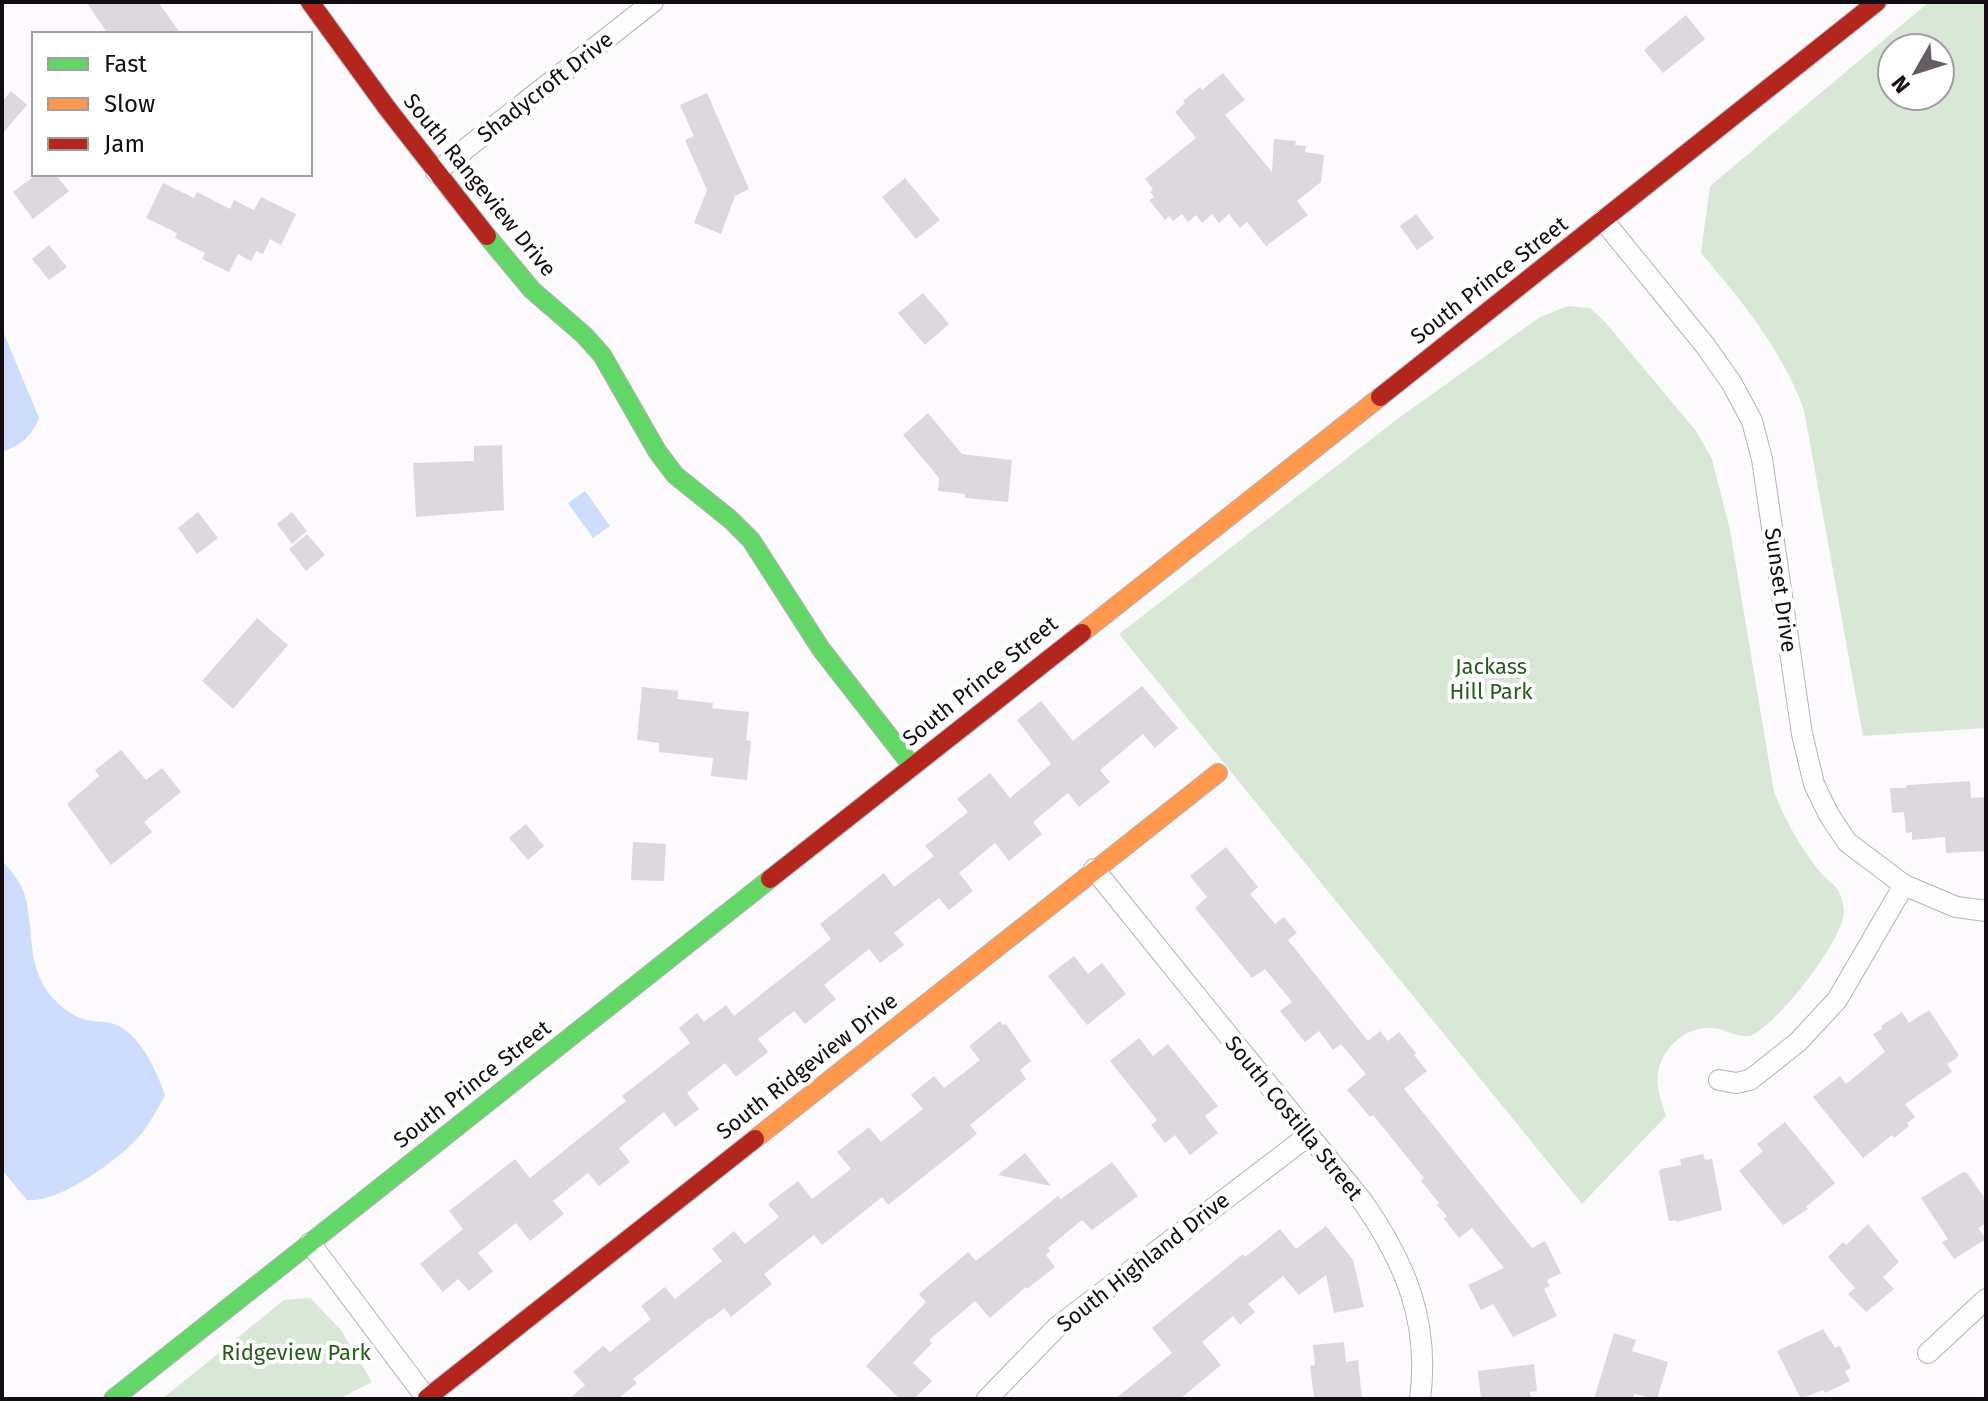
<svg xmlns="http://www.w3.org/2000/svg" width="1988" height="1401" font-family="'Fira Sans',sans-serif">
<style>
.green{fill:#d9e8d6;fill-rule:evenodd}
.water{fill:#ceddfe}
.building{fill:#ddd8de}
.lines{fill:none;stroke-linecap:round;stroke-linejoin:round}
.street-casing{stroke:#b7b2b8;stroke-width:22}
.fast-casing{stroke:#b7b2b8;stroke-width:20}
.slow-casing{stroke:#b7b2b8;stroke-width:20}
.jam-casing{stroke:#b7b2b8;stroke-width:20}
.street{stroke:#fffeff;stroke-width:20}
.fast{stroke:#63d668;stroke-width:18}
.slow{stroke:#ff974d;stroke-width:18}
.jam{stroke:#b3261e;stroke-width:18}
.labels{text-anchor:middle;dominant-baseline:central;stroke-width:8;stroke-linejoin:round;paint-order:stroke}
.street-label{font-size:22px;fill:#130c13;stroke:#fff}
.park-label{font-size:22px;fill:#255e1b;stroke:#fff}
</style>
<rect width="100%" height="100%" fill="#fcfafd"/>
<g class="green">
<path d="M1929,2H1986V728L1863,736L1804,410C1782,350 1743,302 1701,253L1710,186ZM1892,48H1940V96H1892Z"/>
<path d="M1568,306L1590,308L1605,322L1696,431L1712,459L1730,530L1774,792C1786,821 1800,847 1820,872C1825,879 1837,885 1840,894C1842,898 1844,908 1844,912C1842,942 1781,1019 1754,1034C1741,1041 1727,1029 1713,1028C1687,1025 1661,1048 1658,1074C1656,1088 1662,1103 1666,1116L1582,1204L1119,634L1400,417L1540,317Z"/>
<polygon points="310,1298 341,1330 372,1382 339,1399 162,1399 284,1300"/>
</g>
<g class="water">
<path d="M2,329L39,418C31,437 21,445 2,452Z"/>
<polygon points="585,491 610,526 593,538 568,503"/>
<path d="M2,860C10,870 22,883 25,896C33,925 28,959 44,986C53,1001 69,1015 86,1020C94,1022 103,1021 111,1023C139,1031 156,1069 165,1095C156,1111 148,1128 134,1142C113,1163 57,1204 27,1200L2,1170Z"/>
</g>
<g class="building">
<polygon points="86,2 158,2 181,34 108,34"/>
<polygon points="1686,15 1705,39 1663,73 1644,50"/>
<polygon points="1223,73 1245,100 1225,115 1272,172 1274,139 1296,141 1295,145 1306,146 1305,152 1324,155 1321,182 1297,201 1308,215 1266,246 1247,222 1240,228 1229,214 1219,223 1212,214 1202,223 1196,215 1188,222 1182,214 1173,221 1169,216 1165,220 1149,200 1154,197 1150,192 1153,189 1145,179 1196,138 1175,112 1185,103 1183,101 1200,87 1202,90"/>
<polygon points="11,91 27,105 2,134 2,102"/>
<polygon points="707,93 749,189 735,196 721,234 694,223 707,190 685,140 694,136 680,105"/>
<polygon points="37,174 55,174 69,191 33,219 13,192"/>
<polygon points="905,178 940,220 916,239 882,197"/>
<polygon points="163,183 194,198 197,192 230,209 234,200 254,210 261,197 296,214 281,245 270,239 263,254 256,251 251,261 238,254 229,272 202,259 205,253 175,238 177,233 146,218"/>
<polygon points="1416,214 1434,238 1417,250 1400,226"/>
<polygon points="49,245 67,267 49,280 32,259"/>
<polygon points="923,293 949,324 925,345 898,313"/>
<polygon points="928,413 962,454 1012,460 1008,502 965,498 965,494 938,491 939,478 903,435"/>
<polygon points="502,445 504,510 416,517 413,463 474,461 474,446"/>
<polygon points="198,512 218,538 197,554 178,528"/>
<polygon points="292,512 307,531 292,544 277,524"/>
<polygon points="307,534 325,555 306,571 289,549"/>
<polygon points="257,618 288,645 233,709 202,681"/>
<polygon points="1142,686 1178,728 1155,748 1143,734 1100,770 1110,782 1079,807 1068,793 1033,822 1042,834 1009,861 995,843 959,873 973,891 949,910 939,898 894,933 904,945 880,963 869,949 824,985 836,999 805,1024 794,1011 758,1039 768,1052 736,1077 725,1063 687,1093 699,1109 675,1127 664,1112 619,1148 630,1162 599,1186 588,1173 553,1201 564,1214 530,1241 516,1223 478,1253 493,1271 469,1291 458,1279 443,1292 420,1264 463,1229 449,1211 515,1159 530,1178 626,1101 622,1096 690,1043 679,1028 697,1013 704,1022 726,1005 734,1016 831,939 820,924 884,873 894,887 934,856 925,846 968,812 957,799 990,773 1010,798 1051,764 1017,720 1041,701 1073,741"/>
<polygon points="642,687 678,691 677,699 713,703 712,708 749,712 746,740 751,741 747,780 711,776 713,758 659,752 659,743 637,740"/>
<polygon points="121,750 146,780 162,768 181,792 144,822 152,832 111,865 67,804 99,776 95,770"/>
<polygon points="1970,781 1971,798 1986,797 1986,851 1946,853 1945,837 1912,840 1912,832 1906,833 1904,812 1892,813 1890,788 1905,788 1908,785"/>
<polygon points="526,824 544,846 528,860 509,838"/>
<polygon points="633,842 666,844 664,881 631,880"/>
<polygon points="1226,847 1258,887 1250,894 1275,924 1284,917 1297,933 1288,940 1368,1041 1380,1031 1388,1041 1399,1032 1416,1053 1414,1055 1427,1071 1404,1089 1532,1248 1545,1241 1561,1273 1547,1280 1550,1286 1544,1289 1557,1316 1513,1337 1493,1304 1481,1310 1468,1285 1504,1268 1472,1228 1459,1238 1444,1219 1447,1216 1437,1205 1439,1203 1421,1181 1424,1178 1373,1115 1370,1117 1347,1090 1366,1074 1341,1044 1333,1050 1319,1031 1305,1042 1280,1011 1292,1002 1265,969 1252,978 1195,908 1207,897 1190,876"/>
<polygon points="1074,956 1088,974 1102,963 1126,994 1087,1025 1048,976"/>
<polygon points="1929,1010 1958,1054 1957,1058 1947,1064 1952,1072 1905,1104 1915,1117 1907,1123 1909,1126 1894,1138 1892,1135 1863,1158 1813,1097 1840,1076 1846,1084 1885,1052 1873,1034 1882,1029 1881,1026 1902,1012 1909,1023"/>
<polygon points="1000,1021 1003,1025 1006,1024 1031,1061 1020,1070 1026,1079 970,1125 977,1134 888,1205 882,1197 822,1245 814,1235 764,1274 772,1284 731,1317 724,1308 711,1319 710,1318 633,1379 637,1383 618,1399 569,1399 585,1385 573,1372 603,1346 610,1352 651,1319 641,1306 665,1287 675,1299 722,1261 712,1249 734,1231 745,1244 779,1217 768,1204 798,1181 812,1199 851,1169 837,1152 869,1127 881,1142 923,1109 911,1095 934,1076 944,1088 980,1060 969,1046"/>
<polygon points="1139,1038 1153,1056 1168,1044 1218,1106 1205,1116 1218,1133 1190,1155 1175,1135 1165,1143 1151,1125 1157,1120 1110,1061"/>
<polygon points="1785,1122 1835,1183 1806,1207 1808,1209 1783,1225 1739,1171 1763,1151 1757,1144"/>
<polygon points="1025,1153 1051,1186 998,1175"/>
<polygon points="1703,1154 1705,1160 1712,1159 1722,1210 1676,1222 1676,1220 1669,1221 1659,1172 1661,1169 1681,1165 1680,1159"/>
<polygon points="1112,1162 1138,1196 1092,1230 1082,1220 1048,1248 1050,1251 1046,1255 1055,1267 1027,1289 1026,1287 990,1318 975,1301 929,1340 932,1343 913,1363 932,1381 914,1399 900,1399 866,1366 926,1302 919,1294 968,1252 976,1261 1058,1196 1061,1199"/>
<polygon points="1963,1172 1967,1173 1986,1200 1986,1223 1978,1228 1986,1239 1954,1259 1942,1242 1948,1239 1921,1198"/>
<polygon points="1868,1224 1899,1262 1883,1277 1894,1289 1866,1312 1848,1294 1855,1288 1828,1257 1843,1242 1846,1245"/>
<polygon points="1326,1226 1353,1260 1364,1307 1334,1313 1326,1275 1299,1295 1283,1276 1248,1304 1255,1312 1240,1325 1233,1316 1202,1342 1221,1365 1180,1399 1115,1399 1172,1353 1152,1328 1227,1267 1243,1254 1245,1257 1280,1229 1296,1249"/>
<polygon points="1823,1329 1835,1348 1840,1346 1851,1368 1845,1371 1850,1381 1825,1393 1823,1390 1801,1399 1777,1351"/>
<polygon points="1614,1333 1636,1340 1632,1351 1668,1362 1657,1399 1634,1394 1633,1399 1594,1399"/>
<polygon points="1344,1342 1346,1362 1358,1360 1362,1399 1314,1398 1310,1366 1315,1365 1313,1345"/>
<polygon points="1534,1364 1537,1391 1530,1392 1531,1399 1481,1399 1478,1371"/>
</g>
<g class="lines">
<defs>
<g id="street">
<polyline points="436,172 653,2"/>
<polyline points="1603,220 1704,344 1731,382 1752,421 1762,459 1802,734 1814,784 1829,815 1847,842 1904,885 1956,907 1986,911"/>
<path d="M1094,869L1363,1202C1406,1264 1430,1322 1420,1399"/>
<polyline points="1719,1080 1736,1083 1750,1080 1798,1042 1837,1000 1904,885"/>
<polyline points="310,1243 427,1399"/>
<polyline points="1928,1353 1986,1299"/>
<polyline points="987,1399 1057,1327 1308,1136"/>
</g>
<g id="fast">
<polyline points="487,236 532,290 584,335 602,355 657,451 675,475 731,520 751,540 821,649 912,766"/>
<polyline points="113,1399 770,879"/>
</g>
<g id="slow">
<polyline points="1082,633 1380,397"/>
<polyline points="755,1139 1218,773"/>
</g>
<g id="jam">
<polyline points="310,2 387,108 487,236"/>
<polyline points="1380,397 1877,2"/>
<polyline points="770,879 1082,633"/>
<polyline points="427,1398 755,1139"/>
</g>
</defs>
<use href="#street" class="street-casing"/>
<use href="#fast" class="fast-casing"/>
<use href="#slow" class="slow-casing"/>
<use href="#jam" class="jam-casing"/>
<use href="#street" class="street"/>
<use href="#fast" class="fast"/>
<use href="#slow" class="slow"/>
<use href="#jam" class="jam"/>
</g>
<g class="labels">
<g class="street-label">
<text transform="translate(545 87) rotate(-38)">Shadycroft Drive</text>
<text transform="translate(480 185) rotate(51)">South Rangeview Drive</text>
<text transform="translate(1489 280) rotate(-38)">South Prince Street</text>
<text transform="translate(1781 590) rotate(82)">Sunset Drive</text>
<text transform="translate(980 681) rotate(-39)">South Prince Street</text>
<text transform="translate(807 1066) rotate(-38)">South Ridgeview Drive</text>
<text transform="translate(472 1084) rotate(-38)">South Prince Street</text>
<text transform="translate(1294 1118) rotate(51)">South Costilla Street</text>
<text transform="translate(1143 1262) rotate(-38)">South Highland Drive</text>
</g>
<g class="park-label">
<text x="1491" y="666">Jackass<tspan x="1491" dy="25">Hill Park</tspan></text>
<text x="296" y="1352">Ridgeview Park</text>
</g>
</g>
<rect width="1988" height="1401" fill="none" stroke="#130c13" stroke-width="8"/>
<rect x="32" y="32" width="280" height="144" fill="#ffffff" stroke="#a19ea1" stroke-width="2"/>
<rect x="48" y="58" width="40" height="12" fill="#63d668" stroke="#a19ea1" stroke-width="2"/>
<text x="104" y="72" font-size="24" fill="#130c13">Fast</text>
<rect x="48" y="98" width="40" height="12" fill="#ff974d" stroke="#a19ea1" stroke-width="2"/>
<text x="104" y="112" font-size="24" fill="#130c13">Slow</text>
<rect x="48" y="138" width="40" height="12" fill="#b3261e" stroke="#a19ea1" stroke-width="2"/>
<text x="104" y="152" font-size="24" fill="#130c13">Jam</text>
<g transform="translate(1916 72) rotate(231)"><circle r="38" fill="#ffffff" stroke="#a19ea1" stroke-width="2"/>
<path d="M0-6L14 30L0 20L-14 30Z" fill="#655f65"/>
<text y="-12" font-size="22" font-weight="bold" text-anchor="middle" fill="#130c13">N</text>
</g>
</svg>
